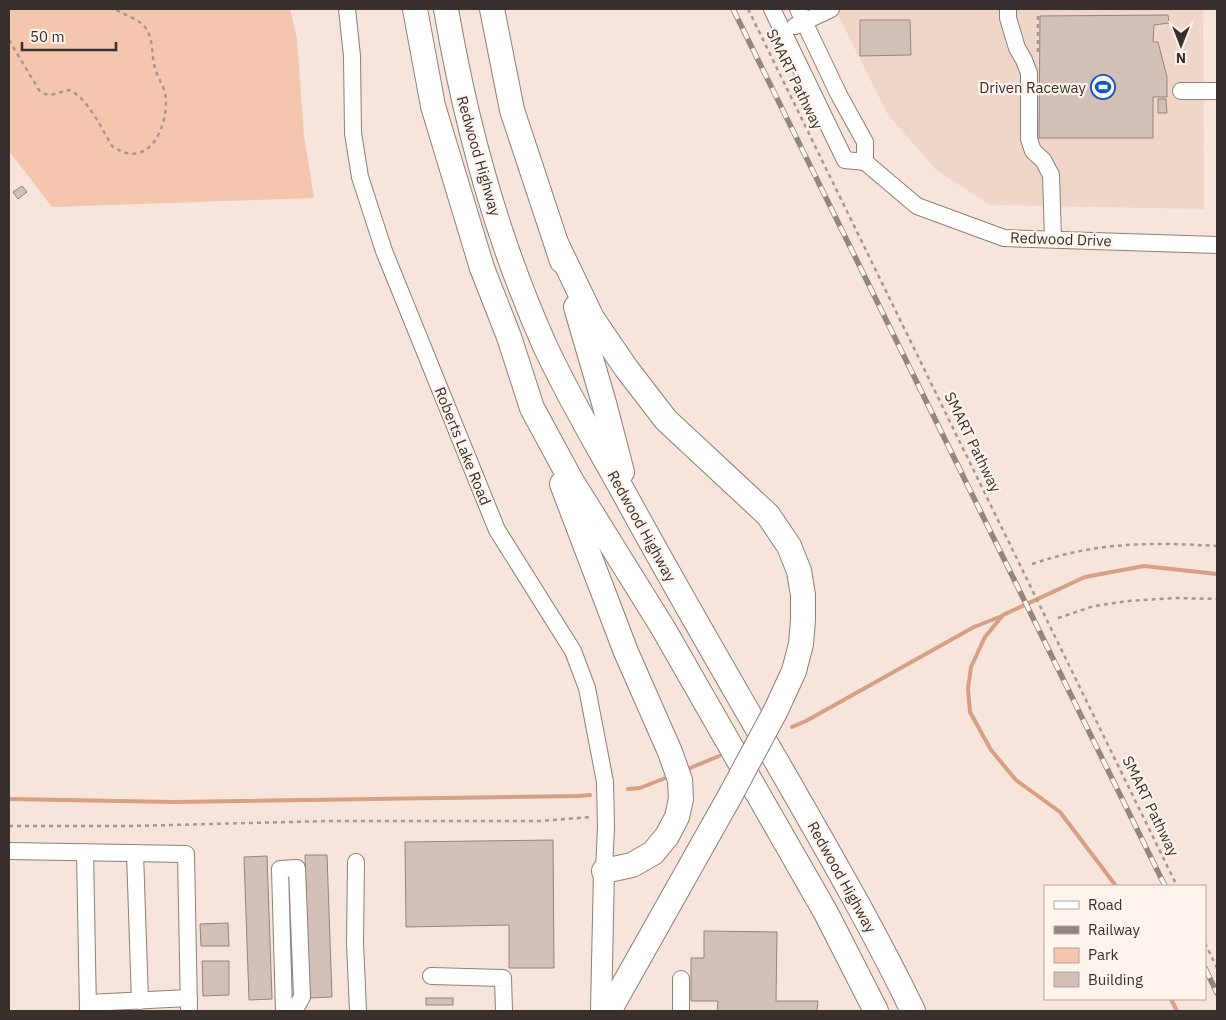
<svg xmlns="http://www.w3.org/2000/svg" width="1226" height="1020" font-family="'IBM Plex Sans',sans-serif">
<style>
.built{fill:#f0d6c8}
.green{fill:#f3c6ad}
.lines{fill:none;stroke-linecap:round;stroke-linejoin:round}
.stream{stroke:#d5a083;stroke-width:4}
.building{fill:#d2c0b6;stroke:#95847b}
.minor-casing{stroke:#8f7f76;stroke-width:18}
.major-casing{stroke:#8f7f76;stroke-width:22}
.highway-casing{stroke:#8f7f76;stroke-width:26}
.path{stroke:#a69891;stroke-width:2.5;stroke-dasharray:4 4;stroke-linecap:butt}
.minor{stroke:#fff;stroke-width:16}
.major{stroke:#fff;stroke-width:20}
.highway{stroke:#fff;stroke-width:24}
.rail-casing{stroke:#938680;stroke-width:5.5}
.rail{stroke:#fff3ed;stroke-width:4;stroke-dasharray:11;stroke-linecap:butt}
.highway-bridge-casing{stroke:#8f7f76;stroke-width:26;stroke-linecap:butt}
.highway-bridge{stroke:#fff;stroke-width:24}
.labels{text-anchor:middle;dominant-baseline:central;stroke-width:4.5;stroke-linejoin:round;paint-order:stroke}
.street-label{font-size:15px;fill:#37302d;stroke:#fff3ed}
.poi-label{font-size:15px;fill:#37302d;stroke:#fff3ed;text-anchor:end}
</style>
<rect width="100%" height="100%" fill="#f7e4db"/>
<polygon class="built" points="835,9 1203,9 1204,209 990,205 936,170 888,115"/>
<polygon class="green" points="9,9 290,9 297,39 304,136 314,198 52,207 9,151"/>
<g class="lines">
<g class="stream">
<polyline points="792,727 806,721 974,627 1002,616"/>
<polyline points="690,768 719,756"/>
<polyline points="628,789 640,788 668,777"/>
<polyline points="9,799 175,802 579,796 590,795"/>
<polyline points="1116,886 1060,812 1016,780 991,750 970,712 968,689 971,667 985,637 1003,615 1085,577 1144,566 1217,574"/>
<polyline points="1171,999 1177,1011"/>
</g>
</g>
<g class="building">
<polygon points="1168,15 1169,23 1154,25 1153,42 1158,42 1167,77 1167,97 1153,97 1153,138 1039,138 1040,16"/>
<polygon points="860,20 910,20 911,55 860,56"/>
<polygon points="1158,99 1166,99 1167,113 1158,113"/>
<polygon points="22,186 27,192 18,199 13,192"/>
<polygon points="553,840 554,968 509,968 509,925 406,927 405,842"/>
<polygon points="305,855 327,855 332,997 309,998"/>
<polygon points="267,856 272,999 249,1000 244,857"/>
<polygon points="228,923 229,946 201,946 200,924"/>
<polygon points="704,931 777,932 776,1001 818,1001 817,1011 717,1011 718,1001 691,1001 691,958 704,958"/>
<polygon points="202,961 229,961 229,995 203,996"/>
<rect x="426" y="998" width="27" height="7"/>
</g>
<g class="lines">
<defs>
<g id="minor">
<polyline points="347,9 352,56 353,133 360,177 384,251 497,530 573,651 587,688 605,782 606,827 604,871"/>
<polyline points="772,9 845,160 865,162 917,206 1004,238 1217,245"/>
<polyline points="798,9 839,95 865,142 865,162"/>
<polyline points="1008,9 1008,18 1017,48 1024,60 1029,73 1029,139 1033,151 1043,160 1051,175 1053,239"/>
<polyline points="795,26 831,9"/>
<polyline points="1181,91 1217,91"/>
<polyline points="9,851 186,854 189,1011"/>
<polyline points="85,852 88,1011"/>
<polyline points="135,853 140,1001"/>
<polyline points="356,862 355,943 358,1011"/>
<polyline points="431,976 503,978 504,1011"/>
<polyline points="681,979 681,1011"/>
<polyline points="88,1003 189,998"/>
<polyline points="284,1011 280,869 297,868 302,997 294,1011"/>
</g>
<polyline id="major" points="601,1011 604,871"/>
<g id="highway">
<polyline points="415,9 433,106 482,268 509,337 532,408 571,480 663,628 826,913 876,1011"/>
<path d="M446,9C466,126 496,237 545,346C570,400 601,451 630,504C680,595 732,685 785,776C829,853 874,930 913,1011"/>
<polyline points="492,9 512,110 562,261"/>
<polyline points="557,245 592,318 626,368 666,420 768,515 789,546 799,571 803,595 803,620 801,644 794,671 776,710"/>
<polyline points="576,307 604,403 622,472"/>
<polyline points="562,484 626,652 670,752 680,780 681,799 677,817 667,836 653,853 632,865 604,871"/>
<polyline points="609,1011 730,796"/>
</g>
</defs>
<use href="#minor" class="minor-casing"/>
<use href="#major" class="major-casing"/>
<use href="#highway" class="highway-casing"/>
<g class="path">
<polyline points="748,9 1177,886"/>
<polyline points="1038,16 1038,55"/>
<path d="M9,40L39,90C50,100 58,91 70,90C88,99 102,129 112,146C147,171 167,130 166,100C166,89 159,81 156,71C151,58 154,42 147,30C141,19 125,16 115,9"/>
<path d="M1032,564C1096,542 1151,542 1217,546"/>
<polyline points="1058,618 1094,606 1128,601 1176,598 1217,599"/>
<polyline points="9,826 131,826 328,821 540,821 592,817"/>
<polyline points="1205,943 1217,968"/>
</g>
<use href="#minor" class="minor"/>
<use href="#major" class="major"/>
<use href="#highway" class="highway"/>
<defs>
<g id="rail">
<polyline points="733,9 1165,886"/>
<polyline points="1205,968 1217,993"/>
</g>
</defs>
<use href="#rail" class="rail-casing"/>
<use href="#rail" class="rail"/>
<defs>
<polyline id="highway-bridge" points="730,796 776,710"/>
</defs>
<use href="#highway-bridge" class="highway-bridge-casing"/>
<use href="#highway-bridge" class="highway-bridge"/>
</g>
<defs>
<symbol id="stadium-ring" viewBox="-11 -11 22 22"><circle r="9.5" fill="#fff3ed" stroke="#0f59c3" stroke-width="1.5"/><path d="M0-5a6.5 5 0 1 0 0 10a6.5 5 0 1 0 0-10ZM-3.5-1.8h7v3.6h-7Z" fill="#0f59c3"/></symbol>
</defs>
<g fill-rule="evenodd">
<use href="#stadium-ring" x="1089" y="73" width="28" height="28"/>
</g>
<g class="labels">
<g class="street-label">
<text transform="translate(795 79) rotate(64)">SMART Pathway</text>
<text transform="translate(479 156) rotate(74)">Redwood Highway</text>
<text transform="translate(1061 239) rotate(2)">Redwood Drive</text>
<text transform="translate(973 442) rotate(64)">SMART Pathway</text>
<text transform="translate(463 446) rotate(68)">Roberts Lake Road</text>
<text transform="translate(642 526) rotate(61)">Redwood Highway</text>
<text transform="translate(1151 806) rotate(64)">SMART Pathway</text>
<text transform="translate(842 877) rotate(61)">Redwood Highway</text>
</g>
<g class="poi-label">
<text x="1086" y="87">Driven Raceway</text>
</g>
</g>
<rect width="1226" height="1020" fill="none" stroke="#37302d" stroke-width="20"/>
<rect x="1044" y="885" width="162" height="115" fill="#fff3ed" stroke="#afa5a0"/>
<rect x="1054" y="901" width="25" height="8" fill="#ffffff" stroke="#afa5a0"/>
<text x="1088" y="910" font-size="15" fill="#37302d">Road</text>
<rect x="1054" y="926" width="25" height="8" fill="#938680" stroke="#afa5a0"/>
<text x="1088" y="935" font-size="15" fill="#37302d">Railway</text>
<rect x="1054" y="948" width="25" height="15" fill="#f3c6ad" stroke="#afa5a0"/>
<text x="1088" y="960" font-size="15" fill="#37302d">Park</text>
<rect x="1054" y="972" width="25" height="15" fill="#d2c0b6" stroke="#afa5a0"/>
<text x="1088" y="985" font-size="15" fill="#37302d">Building</text>
<g transform="translate(1181 45) rotate(180)" stroke="#fff3ed" stroke-width="4" paint-order="stroke">
<path d="M0-4L9 19L0 12L-9 19Z" fill="#37302d"/>
<text y="-8" font-size="14" font-weight="bold" text-anchor="middle" fill="#37302d">N</text>
</g>
<path d="M22 42v8h94v-8" fill="none" stroke="#37302d" stroke-width="2.5"/>
<text x="30" y="42" font-size="15" fill="#37302d" stroke="#fff3ed" stroke-width="4" paint-order="stroke">50 m</text>
</svg>
